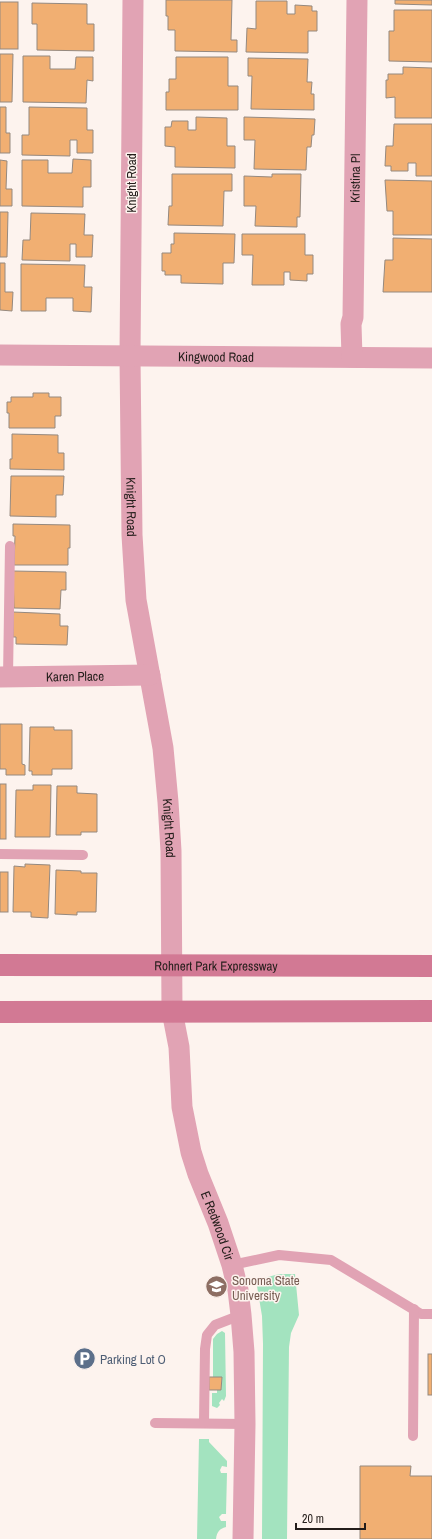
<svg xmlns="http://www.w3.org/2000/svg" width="432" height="1539" font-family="'Archivo Narrow',sans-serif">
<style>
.green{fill:#a3e3bf}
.building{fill:#f1af72;stroke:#95897f}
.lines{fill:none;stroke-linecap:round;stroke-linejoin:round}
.lane{stroke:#e1a3b4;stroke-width:10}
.street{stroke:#e1a3b4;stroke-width:21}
.secondary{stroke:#d27994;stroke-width:22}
.labels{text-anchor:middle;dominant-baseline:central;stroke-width:3;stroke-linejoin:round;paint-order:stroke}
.street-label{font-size:13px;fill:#231d1a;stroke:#fdf3ee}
.education-label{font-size:13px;fill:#785e54;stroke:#fdf3ee;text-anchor:start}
.service-label{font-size:13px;fill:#4e5e75;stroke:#fdf3ee;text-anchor:start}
</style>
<rect width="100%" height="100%" fill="#fdf3ee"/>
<g class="green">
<polygon points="279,1274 295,1274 299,1315 291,1333 289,1347 287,1539 262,1539 263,1344 262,1316 257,1286 263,1285 262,1281 264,1278"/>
<polygon points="222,1331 225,1333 226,1396 224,1401 222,1399 219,1403 220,1405 217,1408 212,1406 212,1393 217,1393 217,1390 221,1390 222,1377 213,1377 213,1339 217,1334"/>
<path d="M199,1439H209V1442L227,1461V1467L222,1466L220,1470L221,1473H227L226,1514H222L219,1517L221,1521H226V1527C219,1529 217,1532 216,1539H197Z"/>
</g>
<g class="building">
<polygon points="166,0 232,0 231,40 237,40 237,52 175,51 175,30 168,30 168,16 166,16"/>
<polygon points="395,0 432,0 432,5 395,4"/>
<polygon points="256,1 287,1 287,14 295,14 295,5 312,6 312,11 317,11 317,31 308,31 308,53 246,52 247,28 256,29"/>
<rect x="0" y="2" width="18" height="47"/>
<polygon points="32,3 87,4 87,24 94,24 94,51 37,50 37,24 32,24"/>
<polygon points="394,10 432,10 432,62 389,61 389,31 394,31"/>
<polygon points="0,54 13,54 12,102 0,102"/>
<polygon points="23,56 50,56 50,69 75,69 76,57 93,57 93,81 87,80 86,103 23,102"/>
<polygon points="176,57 228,57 228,86 238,86 238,110 166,110 166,92 169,92 169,79 176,79"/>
<polygon points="248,58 308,59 307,82 312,82 311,94 314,94 314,110 251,109 252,76 248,76"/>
<polygon points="403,67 432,68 432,118 395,118 395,97 386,98 386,80 388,80 388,74 403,74"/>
<polygon points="0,107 6,107 6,133 10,133 10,153 0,153"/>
<polygon points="29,107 87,108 87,130 93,130 93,153 77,153 77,140 70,140 70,156 22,155 22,135 29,135"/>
<polygon points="196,117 227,118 227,146 235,146 235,168 175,167 175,147 165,146 165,127 171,127 172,121 188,121 188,130 196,130"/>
<polygon points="244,117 315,119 314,135 312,135 311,147 307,147 306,170 254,169 255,140 244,140"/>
<polygon points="394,124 432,124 432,176 416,176 416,163 408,163 408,171 391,171 391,166 385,166 386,146 393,146"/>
<polygon points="73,159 91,160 91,187 83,187 83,207 22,206 22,160 48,160 48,173 72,173"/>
<polygon points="0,160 7,161 6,189 12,189 12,206 0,206"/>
<polygon points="172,174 232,174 232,191 224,191 223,226 168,225 169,206 172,206"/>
<polygon points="272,174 301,174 300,217 297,217 297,227 255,226 256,206 244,206 244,176 272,177"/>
<polygon points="385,180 432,181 432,235 393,235 393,211 387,211"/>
<polygon points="0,212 8,212 7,257 0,257"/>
<polygon points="31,213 85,214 84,235 93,235 92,257 76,257 76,244 70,244 70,261 22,260 23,240 30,240"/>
<polygon points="174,233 235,234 234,263 223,263 223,284 181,283 181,275 165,275 165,271 162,271 162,253 171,253 171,244 174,244"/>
<polygon points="242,234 305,234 305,255 313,255 313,274 307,274 307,281 290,280 290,272 284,272 284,285 252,285 253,255 242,255"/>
<polygon points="393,238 432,239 432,292 383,292 385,260 393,260"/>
<polygon points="0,263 5,263 5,292 13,292 12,311 0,310"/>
<polygon points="21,264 85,265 84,287 92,287 91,312 73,311 73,298 46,298 46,311 21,311"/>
<polygon points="33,393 49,393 49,397 61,397 61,416 55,416 55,428 9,428 9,413 7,413 7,402 11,402 11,397 33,397"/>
<polygon points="12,434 58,435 58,453 64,453 64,470 10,469 10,459 12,459"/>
<polygon points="11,476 64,476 63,495 56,495 56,517 10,516"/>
<polygon points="13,524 70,525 70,548 68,548 68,565 14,565 15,536 13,536"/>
<polygon points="13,571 66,572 66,590 61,590 60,609 14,608"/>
<polygon points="13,612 60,614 60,626 68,626 67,645 16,644 16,637 13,637"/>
<polygon points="0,724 22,724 22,764 25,765 25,775 6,775 6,769 0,769"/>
<polygon points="30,727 54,727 54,730 72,730 72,769 52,769 52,775 32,775 32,771 29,771"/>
<rect x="0" y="784" width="6" height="55"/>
<polygon points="33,785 51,785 50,837 15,837 16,790 33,790"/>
<polygon points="57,786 77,786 77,793 97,794 97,832 81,832 81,835 56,835"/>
<polygon points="25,864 50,865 48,918 31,917 31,912 13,912 14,866 25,867"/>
<polygon points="56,870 81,871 81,873 97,873 96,912 77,912 77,915 55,914"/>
<rect x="0" y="872" width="8" height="40"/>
<rect x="428" y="1354" width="4" height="41"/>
<polygon points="209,1377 222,1377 221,1390 209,1390"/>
<polygon points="360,1466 411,1466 410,1476 432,1476 432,1539 360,1539"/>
</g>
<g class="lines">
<g class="lane">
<polyline points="8,677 10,546"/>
<polyline points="0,854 83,855"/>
<polyline points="232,1265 279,1255 331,1260 421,1314 432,1314"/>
<polyline points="155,1423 245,1424"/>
<polyline points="204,1423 205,1349 207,1335 215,1325 241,1315"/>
<polyline points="413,1436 414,1309"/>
</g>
<g class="street">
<path id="s1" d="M133,0L130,357L132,535L136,600L163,748L168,802L171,851L172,1011L179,1047L182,1107L191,1152L198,1174L218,1223L232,1265L238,1290L241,1315L244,1352L245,1424L243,1539"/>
<path id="s2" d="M0,355L432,358"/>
<path id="s3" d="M352,357L351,324L353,317L357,0"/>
<path id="s4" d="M0,677L150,675"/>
</g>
<g class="secondary">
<path id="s5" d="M0,965L432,966"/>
<polyline points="0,1012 432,1011"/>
</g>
</g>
<defs>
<symbol id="university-disc" viewBox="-11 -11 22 22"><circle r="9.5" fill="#8d6e63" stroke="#fdf3ee"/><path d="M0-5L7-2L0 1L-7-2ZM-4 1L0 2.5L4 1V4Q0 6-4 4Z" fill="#fff"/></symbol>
<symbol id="parking-disc" viewBox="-11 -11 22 22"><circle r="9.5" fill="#5c6f8a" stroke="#fdf3ee"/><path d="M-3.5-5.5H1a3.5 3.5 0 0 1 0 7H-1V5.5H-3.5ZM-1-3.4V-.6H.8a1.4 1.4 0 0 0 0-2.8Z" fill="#fff"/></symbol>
</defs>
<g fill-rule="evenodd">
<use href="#university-disc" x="204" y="1274" width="25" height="25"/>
<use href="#parking-disc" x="72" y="1346" width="25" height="25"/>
</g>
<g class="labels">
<g class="street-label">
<text stroke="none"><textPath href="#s3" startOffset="179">Kristina Pl</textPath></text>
<text transform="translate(131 183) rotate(-90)">Knight Road</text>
<text stroke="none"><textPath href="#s2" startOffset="216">Kingwood Road</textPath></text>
<text stroke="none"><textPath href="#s1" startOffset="507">Knight Road</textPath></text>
<text stroke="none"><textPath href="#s4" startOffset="75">Karen Place</textPath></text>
<text stroke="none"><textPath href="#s1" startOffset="831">Knight Road</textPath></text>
<text stroke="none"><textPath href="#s5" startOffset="216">Rohnert Park Expressway</textPath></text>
<text stroke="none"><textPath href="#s1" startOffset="1235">E Redwood Cir</textPath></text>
</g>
<g class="education-label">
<text x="232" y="1280">Sonoma State<tspan x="232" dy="15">University</tspan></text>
</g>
<g class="service-label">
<text x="100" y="1359">Parking Lot O</text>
</g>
</g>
<path d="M296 1523v6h69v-6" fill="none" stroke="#231d1a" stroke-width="2"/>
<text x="302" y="1523" font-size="12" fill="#231d1a" stroke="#fdf3ee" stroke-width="3" paint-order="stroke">20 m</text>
</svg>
